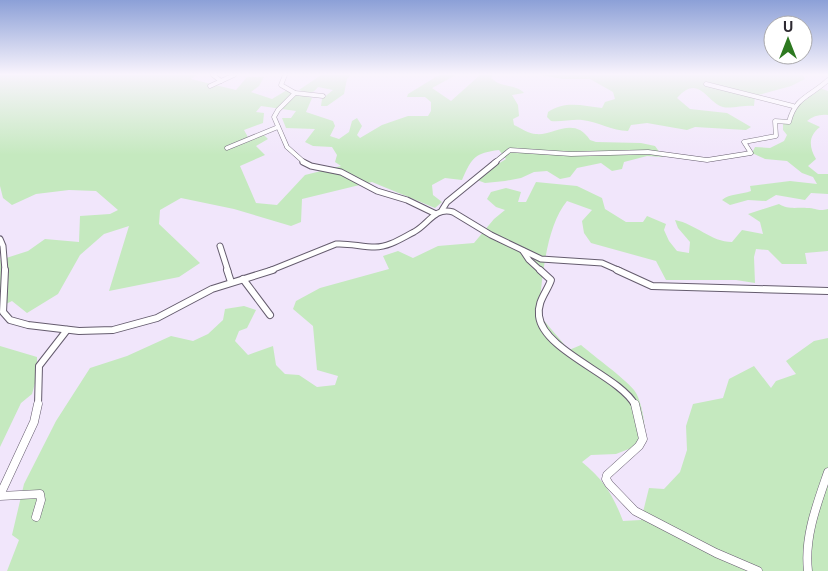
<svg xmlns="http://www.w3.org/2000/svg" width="828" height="571" font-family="Inter,sans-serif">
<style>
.green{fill:#c5e9bf;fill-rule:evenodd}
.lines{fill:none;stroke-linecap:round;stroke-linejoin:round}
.street-far3-casing{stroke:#655c6e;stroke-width:5}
.street-far2-casing{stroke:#655c6e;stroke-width:7}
.street-far1-casing{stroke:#655c6e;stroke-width:8}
.street-casing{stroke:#655c6e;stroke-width:9}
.street-far3{stroke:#fff;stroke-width:4}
.street-far2{stroke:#fff;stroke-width:5}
.street-far1{stroke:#fff;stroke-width:6}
.street{stroke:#fff;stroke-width:8}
</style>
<rect width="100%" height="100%" fill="#f1e6fb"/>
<g class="green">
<path d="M0,75H196L191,79L236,90L247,77H264L259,86L251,92L272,99L287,90L312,98L306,112L333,121L335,126L330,136L339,139L349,132L352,121L357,118L362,126L357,135L360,138L382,125L408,116H428L431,111V102L425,97H407L408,94L439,75H456L432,88L451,101L480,75H493L491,78C501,88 516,84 524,93L512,95L518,105L519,116L513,119L514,125C521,128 529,134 536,134C553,136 574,115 590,140L596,142L641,143L655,146L663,157L647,156L624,162L622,169L612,171L601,163L577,168L570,177L560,179L547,171L534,172L521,178L505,181L485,183L477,180L482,174L506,159L499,150C475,153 472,157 462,180L445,178L432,185L433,195L442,202L435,208L372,182L302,199L301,222L291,226L234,209L181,198L160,210L159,224L200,263L179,277L109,291L129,226L104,234L80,255L58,294L27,313L12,301L0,307V260L28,251L45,239L79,242L80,216L110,214L118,210L96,191L69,190L36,194L12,205L3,198L0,186ZM261,106L296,111L291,118H282L286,128L315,129L305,142L313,146L332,147L337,155L335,162L341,166L305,175L277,205L256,203L240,166L265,155L256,146L268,139L263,134L249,139L244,130L263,123L264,113L256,112Z"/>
<path d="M321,75H351L347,79L344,94L327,106H321L322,99L333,90L318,87C312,95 307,93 299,90Z"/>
<path d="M541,75H803L805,79L791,86L755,96L754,106C746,105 729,109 723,107C706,102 699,73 677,98L690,109L727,113L751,127L746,130L695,127L687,130L647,123L631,125L628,131C612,131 599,122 582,120C573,119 561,122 551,121L547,117L548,112C566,100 583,106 602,108L605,102L615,99L613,92L590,79H563Z"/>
<path d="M820,88L828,91V115C820,114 813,116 807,121L820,127C808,136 809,147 816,159L808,166L818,174H828V194L811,193L805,200L776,195L766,201L748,200L730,205L722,200C730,193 741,195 751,191L750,186L790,181L817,184L813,177L802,173L787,161L765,159L752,153L755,147L770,148L784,141L787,135L783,130V123L789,122L801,101L808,99L807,95L814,94Z"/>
<path d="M536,182L577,186L602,198L605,209L626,222H643L647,216L666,224L664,230L669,241L677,251L689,253L690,242L678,228L675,220C696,224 711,242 732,242L742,230L763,234L760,222L748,214L779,204C789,210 796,207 807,208C817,208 818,212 828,209V251L805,253L807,264H782L768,250L756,249L754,257L755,283L736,280H666L656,261L591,243L584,233L582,221L592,210L567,201C546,227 543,274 539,307L540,316L569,350L581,345C596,358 622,376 634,390C642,400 647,430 644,443L616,454L591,455L582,462C604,480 613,495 623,521L641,520L649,488L664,489L680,472L687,450L686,426L693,404L723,398L729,379L754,366L771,388L776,381L796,374L786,361L814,341L828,338V571H7L19,540L12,535L24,484L56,421L90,368L127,356L171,336L193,341L208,334L223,320L225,309L244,306L256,310L247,328L239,331L235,341L248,355L273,346L276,365L285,374L299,375L317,387L335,385L338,376L317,370L313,326L293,309L296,301L320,288L389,269L383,256L398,251L413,258L438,246L474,243L494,219L505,210L496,207L487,199L491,192L506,188L521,192L518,202H526Z"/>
<polygon points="0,346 37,357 37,376 32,394 21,403 0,447"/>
</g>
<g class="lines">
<defs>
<g id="street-far3">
<polyline points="213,75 221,81"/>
<polyline points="285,75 281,85 295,93 278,110 274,117 287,147 305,163"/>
<polyline points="706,84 793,106"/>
<polyline points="210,86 234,75"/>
<polyline points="295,93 323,96"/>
<polyline points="227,148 278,127"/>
<path d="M494,163L510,150L571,154L648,152L707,160L751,153L744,142L776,136L775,121L789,122C795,97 811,96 828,80"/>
</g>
<g id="street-far2">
<polyline points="303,162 311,166 341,172 377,191 407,200 436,214"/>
<polyline points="442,210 447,202 496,162"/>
<polyline points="0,239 3,246 5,271"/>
<polyline points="220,246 228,271"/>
<polyline points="523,251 529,260 541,271"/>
<path d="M269,271L336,244C349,243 362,247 375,247C389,247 402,238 414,232C429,224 434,207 453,212L491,235L541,259L602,263L620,271"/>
</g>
<g id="street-far1">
<polyline points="5,270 3,312 10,320 28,325 79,331 113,330 157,318 212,289 273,270"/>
<polyline points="227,270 231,282"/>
<path d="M540,270L551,280C547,292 537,301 539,316C543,351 620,376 635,405"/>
<polyline points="617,270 652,286 828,291"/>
<polyline points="243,279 270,315"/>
<polyline points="38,405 39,366 67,330"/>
</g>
<g id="street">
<polyline points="635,404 643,439 639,446 607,475 606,479 609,484 635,511 716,553 758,571"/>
<polyline points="0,495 34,422 38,404"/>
<polyline points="0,496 40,494 41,500 36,517"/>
<path d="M808,571C804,537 817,504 828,472"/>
</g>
</defs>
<use href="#street-far3" class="street-far3-casing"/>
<use href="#street-far2" class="street-far2-casing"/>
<use href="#street-far1" class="street-far1-casing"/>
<use href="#street" class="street-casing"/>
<use href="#street-far3" class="street-far3"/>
<use href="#street-far2" class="street-far2"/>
<use href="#street-far1" class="street-far1"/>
<use href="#street" class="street"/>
</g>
<linearGradient id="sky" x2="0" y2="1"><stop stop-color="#8ca0d7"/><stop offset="0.48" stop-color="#f9f4fd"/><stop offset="1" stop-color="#f9f4fd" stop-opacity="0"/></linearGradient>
<rect width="828" height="155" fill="url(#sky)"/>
<g transform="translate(788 40)"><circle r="24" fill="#ffffff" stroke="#abaaad"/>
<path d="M0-4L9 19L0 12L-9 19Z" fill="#2d7920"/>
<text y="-8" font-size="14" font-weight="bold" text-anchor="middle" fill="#2e2a32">U</text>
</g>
</svg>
